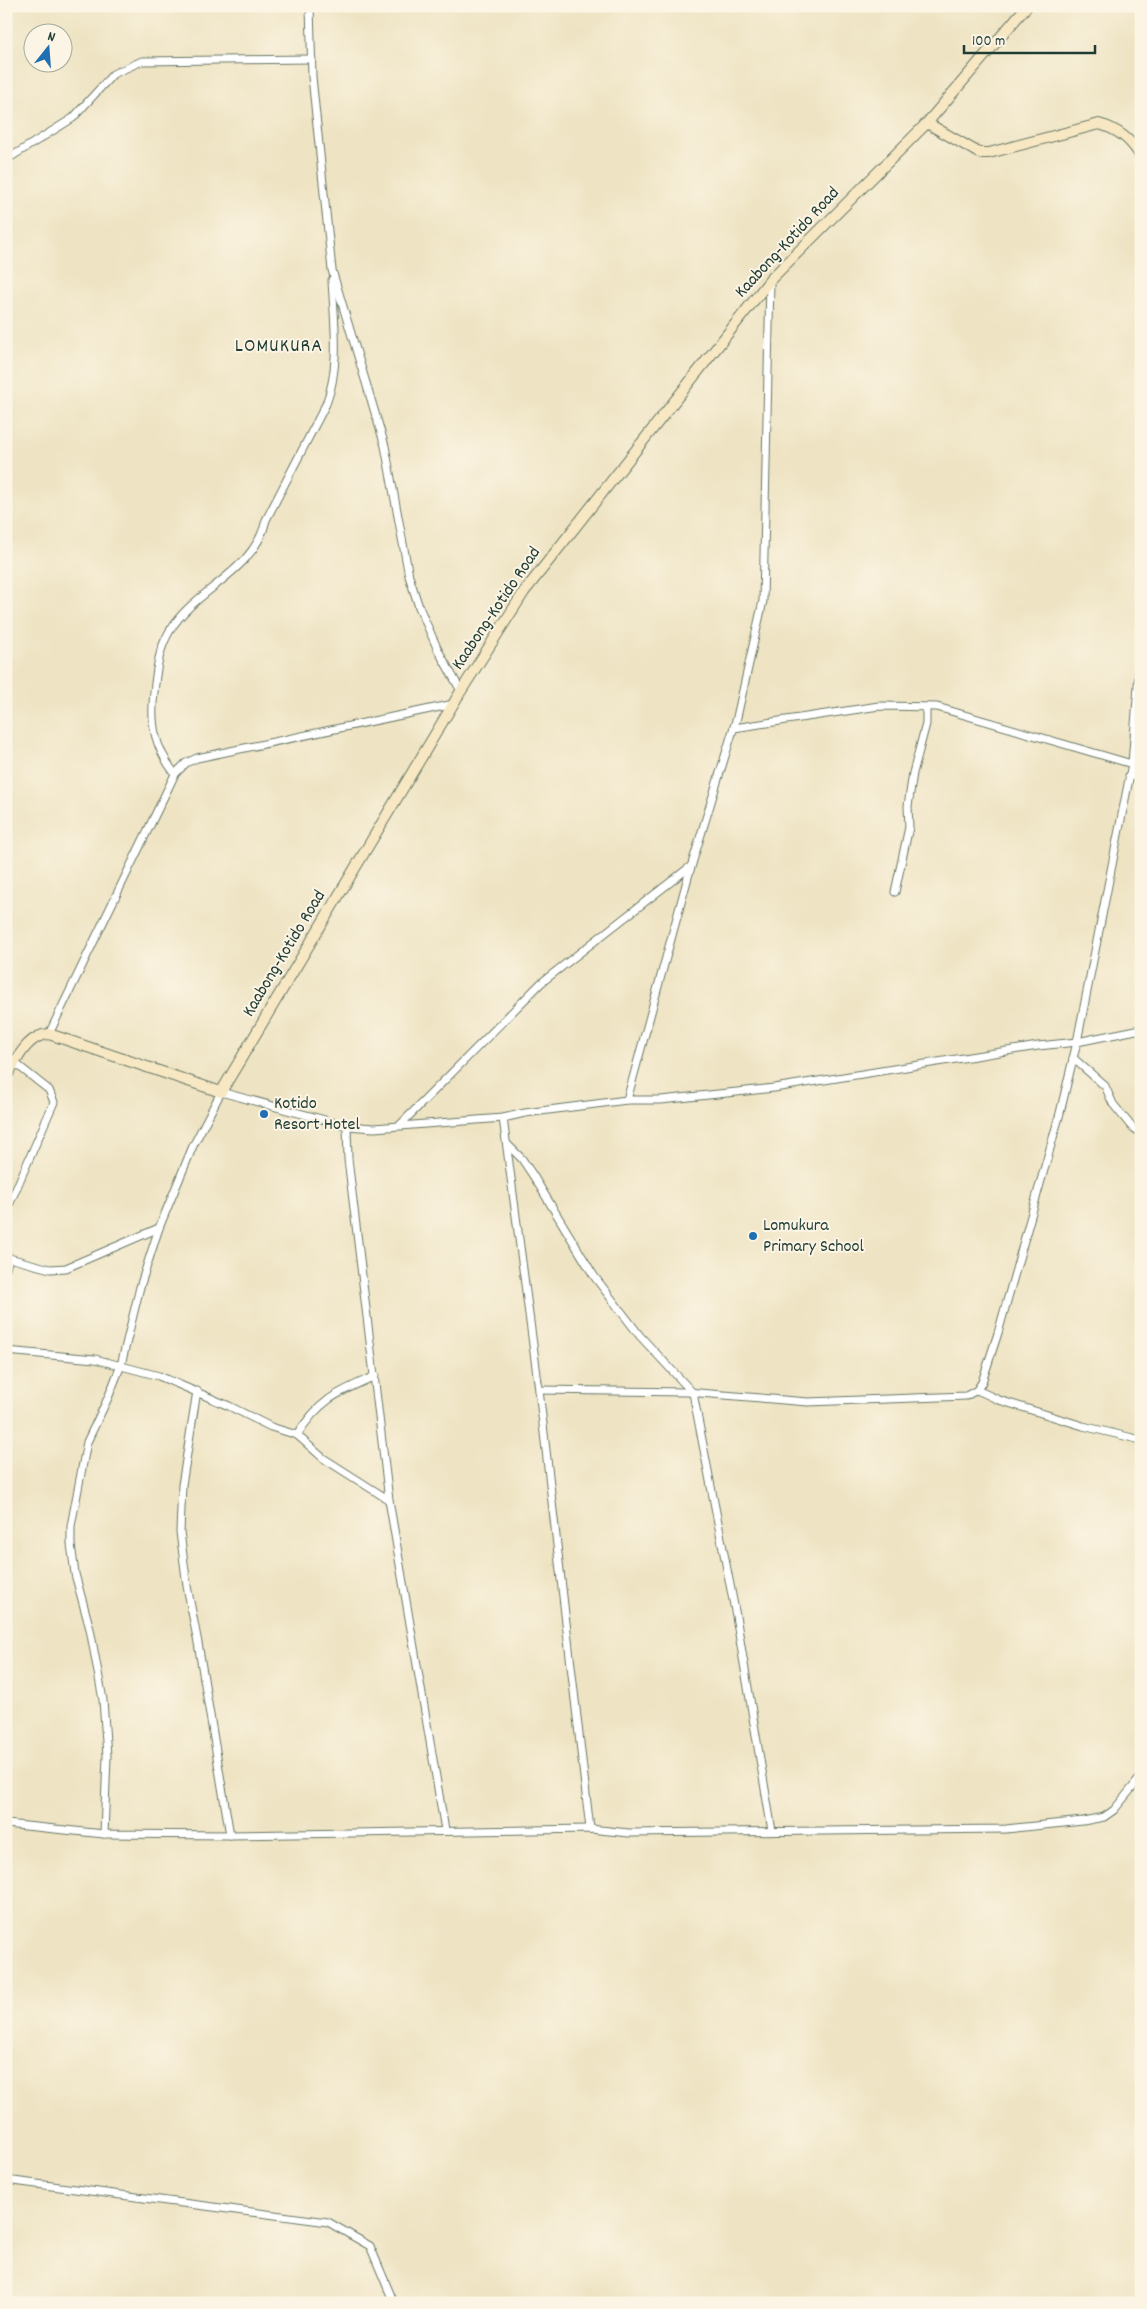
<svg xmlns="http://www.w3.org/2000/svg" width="1147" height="2309" font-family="Dekko,sans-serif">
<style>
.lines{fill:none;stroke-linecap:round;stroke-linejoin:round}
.street-casing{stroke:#677766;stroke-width:9}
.secondary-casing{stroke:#677766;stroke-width:12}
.street{stroke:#fff;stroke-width:7}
.secondary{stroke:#f7e8c3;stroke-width:10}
.poi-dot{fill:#1f6fb2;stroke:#fcf5e5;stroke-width:2}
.labels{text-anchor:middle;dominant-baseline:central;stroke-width:4;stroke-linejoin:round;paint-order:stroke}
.street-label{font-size:18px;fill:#1f3d34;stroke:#fcf5e5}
.poi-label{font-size:18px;fill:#1f3d34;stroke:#fcf5e5;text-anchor:start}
.quarter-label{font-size:20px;letter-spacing:1px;fill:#1f3d34;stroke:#fcf5e5}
</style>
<rect width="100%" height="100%" fill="#fcf5e5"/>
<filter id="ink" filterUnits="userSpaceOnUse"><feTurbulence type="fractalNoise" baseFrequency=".02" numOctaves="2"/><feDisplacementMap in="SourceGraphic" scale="10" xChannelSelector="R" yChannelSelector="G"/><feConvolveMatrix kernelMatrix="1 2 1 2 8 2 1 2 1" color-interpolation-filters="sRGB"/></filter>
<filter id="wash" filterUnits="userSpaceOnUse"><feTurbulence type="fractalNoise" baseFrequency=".0096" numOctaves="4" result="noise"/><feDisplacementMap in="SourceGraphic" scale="20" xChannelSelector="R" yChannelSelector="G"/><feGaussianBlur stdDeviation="1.12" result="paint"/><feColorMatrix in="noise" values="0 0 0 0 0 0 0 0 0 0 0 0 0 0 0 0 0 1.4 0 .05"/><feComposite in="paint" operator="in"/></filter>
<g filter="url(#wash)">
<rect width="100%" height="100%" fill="#eee3c2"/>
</g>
<g filter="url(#ink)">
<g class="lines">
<defs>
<g id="street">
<polyline points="310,6 312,77 332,270 385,446 409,576 419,607 438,650 461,691"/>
<polyline points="6,160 73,118 113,74 142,61 312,59"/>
<polyline points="734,728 879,706 937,707 1132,764"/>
<path d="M175,774C155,747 150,726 154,692C156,675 158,655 165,640C187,590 254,576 266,520L326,404C341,365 334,321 332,280"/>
<polyline points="1129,775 1141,778"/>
<polyline points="895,892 909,827 908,806 913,773 926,724 926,707"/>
<polyline points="49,1034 175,774 186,763 197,758 454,704"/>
<polyline points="1073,1058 1105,1086 1113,1104 1131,1126 1141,1133"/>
<polyline points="627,1100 688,877 737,717 763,601 770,280"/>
<polyline points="503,1118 539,1390 590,1829"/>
<polyline points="400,1125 541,983 691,866"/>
<polyline points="347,1126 348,1159 389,1500 445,1830"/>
<polyline points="507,1144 522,1159 534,1177 594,1276 640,1336 693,1393 736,1616 772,1831"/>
<polyline points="6,1212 54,1102 49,1090 15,1063"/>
<polyline points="6,1253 9,1258 6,1268"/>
<polyline points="9,1258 50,1269 66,1268 159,1228"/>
<polyline points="6,1351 95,1359 159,1376 229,1406 271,1427 297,1435 323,1458 389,1500"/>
<polyline points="539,1390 687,1392 808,1402 966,1396 977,1390 982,1382 998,1333 1060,1113 1077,1042 1132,764 1141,647"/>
<polyline points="977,1390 999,1400 1083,1426 1141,1440"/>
<polyline points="197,1391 182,1485 180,1532 187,1586 198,1643 230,1835"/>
<path d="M297,1435C320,1399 337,1393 375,1376"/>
<polyline points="6,1824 104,1834 230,1835 590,1829 629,1833 1006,1829 1083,1821 1104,1817 1114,1810 1141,1777"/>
<polyline points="104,1834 107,1756 103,1700 90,1629 75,1574 71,1544 71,1526 87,1442 108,1398 121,1365 140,1287 159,1228 193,1146 221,1092 347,1126 374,1128 503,1118 525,1113 627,1100 661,1100 774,1088 1038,1046 1077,1042 1141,1029"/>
<polyline points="6,2180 328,2222 370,2246 394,2303"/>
</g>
<g id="secondary">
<path d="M927,123L979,153H989L1099,124C1118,129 1131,139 1141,157"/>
<path d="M6,1077C17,1060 27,1035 49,1034L221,1092L461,691L524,592L770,280L927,123L1027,6"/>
</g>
</defs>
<use href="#street" class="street-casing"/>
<use href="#secondary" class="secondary-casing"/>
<use href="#street" class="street"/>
<use href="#secondary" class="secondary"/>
</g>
</g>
<g class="poi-dot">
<circle cx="264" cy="1114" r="5"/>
<circle cx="753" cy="1236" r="5"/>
</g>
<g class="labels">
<g class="street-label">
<text transform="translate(788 243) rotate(-47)">Kaabong-Kotido Road</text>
<text transform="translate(497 609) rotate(-56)">Kaabong-Kotido Road</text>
<text transform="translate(285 954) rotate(-59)">Kaabong-Kotido Road</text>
</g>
<g class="poi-label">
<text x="274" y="1104">Kotido<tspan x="274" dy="21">Resort Hotel</tspan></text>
<text x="763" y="1226">Lomukura<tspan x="763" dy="21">Primary School</tspan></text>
</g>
<g class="quarter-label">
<text x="279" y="347">LOMUKURA</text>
</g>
</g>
<rect width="1147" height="2309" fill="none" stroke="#fcf5e5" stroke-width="25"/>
<g transform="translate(48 48) rotate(17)"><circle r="24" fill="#fcf5e5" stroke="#a4ab9e"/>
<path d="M0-4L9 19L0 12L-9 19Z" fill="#1f6fb2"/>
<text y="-8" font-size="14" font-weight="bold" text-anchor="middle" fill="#1f3d34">N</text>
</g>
<path d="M964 45v8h131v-8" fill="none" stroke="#1f3d34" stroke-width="2.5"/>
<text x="972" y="45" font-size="15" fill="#1f3d34" stroke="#fcf5e5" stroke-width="4" paint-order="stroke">100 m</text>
</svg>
